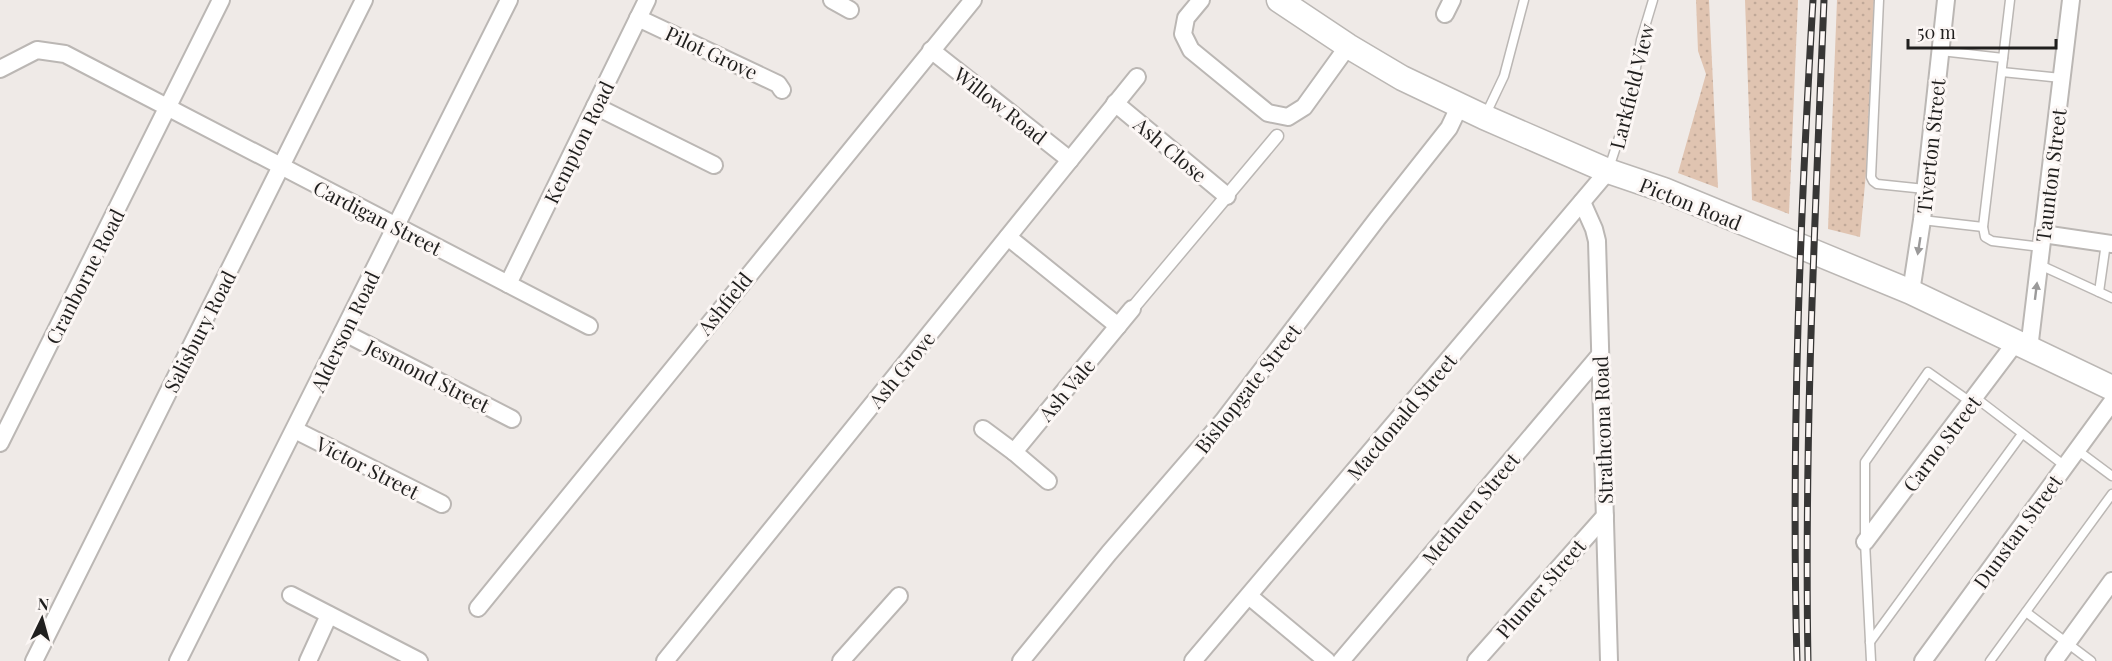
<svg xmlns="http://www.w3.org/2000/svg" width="2112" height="661" font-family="'Playfair Display',serif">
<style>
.grass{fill:url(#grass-dots)}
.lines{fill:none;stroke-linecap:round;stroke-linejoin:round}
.service-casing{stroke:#bbb7b4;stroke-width:11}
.pedestrian-casing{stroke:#bbb7b4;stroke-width:15}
.minor-casing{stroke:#bbb7b4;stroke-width:20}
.secondary-casing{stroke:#bbb7b4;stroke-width:27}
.service{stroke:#fff;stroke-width:8}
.pedestrian{stroke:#fff;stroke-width:12}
.minor{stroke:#fff;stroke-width:16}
.secondary{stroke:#fff;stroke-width:24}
.rail-casing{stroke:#373635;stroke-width:7}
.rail{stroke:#fcf7f5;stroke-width:4.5;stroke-dasharray:14;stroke-linecap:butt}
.oneway{fill:#9b9a9a}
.labels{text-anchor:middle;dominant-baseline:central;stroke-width:6;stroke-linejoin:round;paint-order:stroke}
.street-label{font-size:20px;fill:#201f1e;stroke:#fcf7f5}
</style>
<defs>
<pattern id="grass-dots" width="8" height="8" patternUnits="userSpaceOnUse" patternTransform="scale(1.5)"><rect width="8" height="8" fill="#e0c4b1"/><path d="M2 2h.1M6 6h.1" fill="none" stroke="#c0a898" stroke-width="1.8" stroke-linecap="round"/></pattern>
</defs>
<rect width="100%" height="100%" fill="#efeae7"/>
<g class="grass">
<polygon points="1696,0 1709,0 1718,188 1678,173 1706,74 1698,51"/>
<polygon points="1745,0 1798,0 1789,214 1752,200"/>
<polygon points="1837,0 1874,0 1866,173 1860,237 1828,229"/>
</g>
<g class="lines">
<defs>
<g id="service">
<polyline points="1879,0 1871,177 1873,181 1877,184 1925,189"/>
<polyline points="2010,0 1983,227 1985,237 1992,241 2041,247"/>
<polyline points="1941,51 2003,58"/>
<polyline points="2002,72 2061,78"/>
<polyline points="1485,116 1504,76 1524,0"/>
<polyline points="1609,168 1629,107 1641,40 1653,0"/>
<polyline points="1922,220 1983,227"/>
<polyline points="2040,265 2112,298"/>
<polyline points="2099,292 2106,243"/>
<polyline points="1976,398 2065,466"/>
<polyline points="2077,450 2112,476"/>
<polyline points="2026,612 2091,661"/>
<polyline points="1870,642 2022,434"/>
<polyline points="1871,661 1865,542 1865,462 1928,372 1972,403"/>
<polyline points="1990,661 2112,494"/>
</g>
<polyline id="pedestrian" points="1132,309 1277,136"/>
<g id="minor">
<polyline points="832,0 850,10"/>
<polyline points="1201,0 1186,18 1183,34 1191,50 1268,113 1288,117 1304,107 1348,46"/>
<polyline points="1445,14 1452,0"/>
<polyline points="638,18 778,84 782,90"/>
<polyline points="931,50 1070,160"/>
<polyline points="0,69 37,50 65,54 589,326"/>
<polyline points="1115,103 1227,196"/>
<polyline points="595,106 714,165"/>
<polyline points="1582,202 1594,229 1597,241 1609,661"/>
<polyline points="2043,234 2112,244"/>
<polyline points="1008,237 1118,326"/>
<polyline points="508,284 647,0"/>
<polyline points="1911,292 1922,220 1946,0"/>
<polyline points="343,332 512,419"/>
<polyline points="2029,349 2071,0"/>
<polyline points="983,429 1014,452 1048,481"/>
<polyline points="295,430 442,504"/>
<polyline points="0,443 221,0"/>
<polyline points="1014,452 1132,309"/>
<polyline points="1865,542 2016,342"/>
<polyline points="291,595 419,661"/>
<polyline points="1249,596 1327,661"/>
<polyline points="478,608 973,0"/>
<polyline points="34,661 364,0"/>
<polyline points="178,661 509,0"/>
<polyline points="308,661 329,615"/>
<polyline points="665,661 1137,77"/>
<polyline points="841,661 899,596"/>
<polyline points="1021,661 1109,553 1223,421 1377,219 1449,128 1460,105"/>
<polyline points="1193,661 1608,171"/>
<polyline points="1341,661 1600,355"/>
<polyline points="1476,661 1605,516"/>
<polyline points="1923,661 2112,402"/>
<polyline points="2054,661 2112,581"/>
</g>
<polyline id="secondary" points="1279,0 1348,46 1402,78 1484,117 1608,171 1664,190 1911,292 2112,388"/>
</defs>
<use href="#service" class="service-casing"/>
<use href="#pedestrian" class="pedestrian-casing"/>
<use href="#minor" class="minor-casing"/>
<use href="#secondary" class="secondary-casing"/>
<use href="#service" class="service"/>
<use href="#pedestrian" class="pedestrian"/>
<use href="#minor" class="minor"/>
<use href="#secondary" class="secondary"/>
<defs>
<g id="rail">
<path d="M1797,661C1791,441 1800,220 1813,0"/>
<path d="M1808,661C1804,441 1815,220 1824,0"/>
</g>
</defs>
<use href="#rail" class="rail-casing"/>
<use href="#rail" class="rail"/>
</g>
<defs><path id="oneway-solid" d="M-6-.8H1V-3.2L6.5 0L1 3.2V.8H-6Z" transform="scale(1.5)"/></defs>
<g class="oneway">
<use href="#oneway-solid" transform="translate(1919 246) rotate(99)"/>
<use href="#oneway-solid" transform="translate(2036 291) rotate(-83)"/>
</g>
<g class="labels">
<g class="street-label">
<text transform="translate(712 52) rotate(25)">Pilot Grove</text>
<text transform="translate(1631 86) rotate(-76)">Larkfield View</text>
<text transform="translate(1001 105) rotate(38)">Willow Road</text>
<text transform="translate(578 142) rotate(-64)">Kempton Road</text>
<text transform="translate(1930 146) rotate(-84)">Tiverton Street</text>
<text transform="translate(1171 149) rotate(40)">Ash Close</text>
<text transform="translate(2050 175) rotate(-83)">Taunton Street</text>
<text transform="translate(1691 203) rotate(22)">Picton Road</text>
<text transform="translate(378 217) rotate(27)">Cardigan Street</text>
<text transform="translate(84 276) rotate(-63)">Cranborne Road</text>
<text transform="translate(724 303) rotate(-51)">Ashfield</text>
<text transform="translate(199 331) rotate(-63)">Salisbury Road</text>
<text transform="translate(344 331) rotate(-64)">Alderson Road</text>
<text transform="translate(901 369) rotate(-51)">Ash Grove</text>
<text transform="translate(428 375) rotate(27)">Jesmond Street</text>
<text transform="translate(1247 388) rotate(-52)">Bishopgate Street</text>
<text transform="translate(1066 389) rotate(-50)">Ash Vale</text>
<text transform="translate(1401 416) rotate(-50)">Macdonald Street</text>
<text transform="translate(1602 430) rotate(-92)">Strathcona Road</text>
<text transform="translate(1941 443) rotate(-53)">Carno Street</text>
<text transform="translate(368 467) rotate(27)">Victor Street</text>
<text transform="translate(1470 508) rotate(-50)">Methuen Street</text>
<text transform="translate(2017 531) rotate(-54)">Dunstan Street</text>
<text transform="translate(1540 588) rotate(-49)">Plumer Street</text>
</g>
</g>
<g transform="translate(42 619) rotate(5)" stroke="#fcf7f5" stroke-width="4.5" paint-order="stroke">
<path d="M0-4.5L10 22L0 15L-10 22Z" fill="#201f1e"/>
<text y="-9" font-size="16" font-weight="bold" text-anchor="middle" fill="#201f1e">N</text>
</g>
<path d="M1908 39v9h148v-9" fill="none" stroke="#201f1e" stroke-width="3"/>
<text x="1917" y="39" font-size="18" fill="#201f1e" stroke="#fcf7f5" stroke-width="4.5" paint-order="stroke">50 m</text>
</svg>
